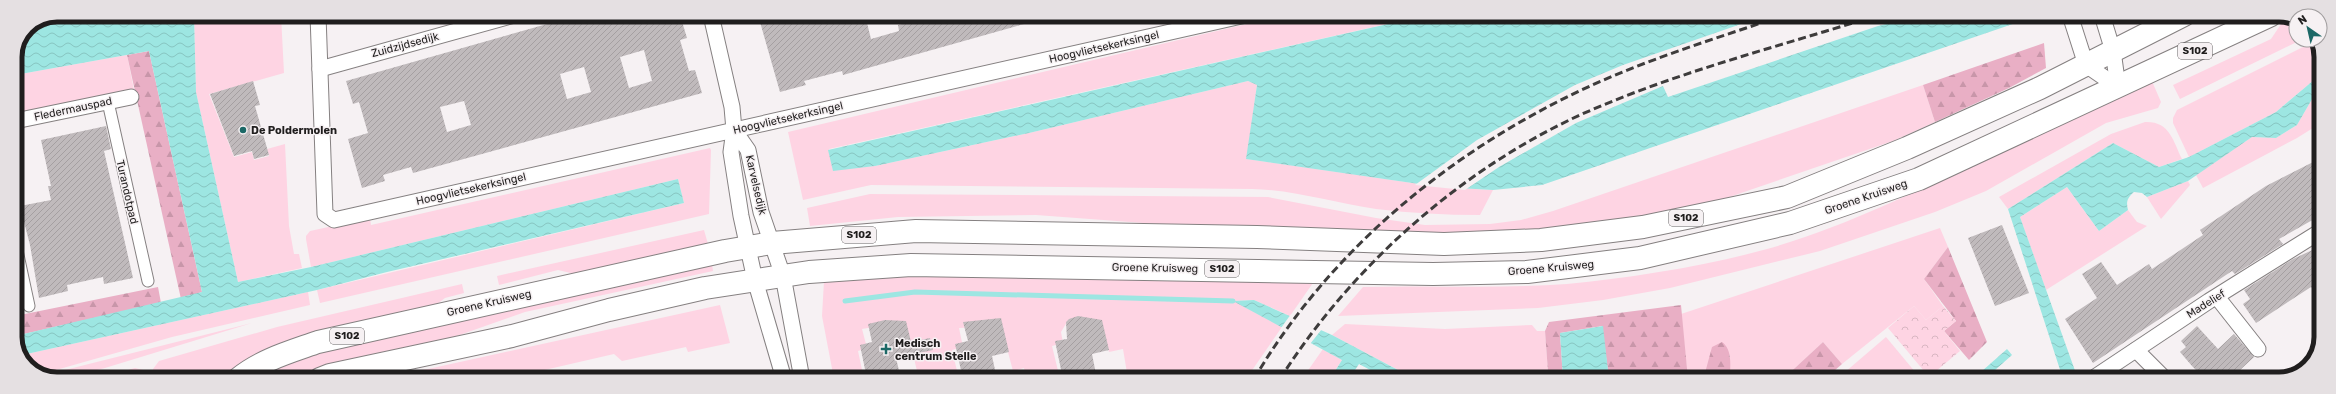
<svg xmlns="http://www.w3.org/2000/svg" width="2336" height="394" font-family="Rubik,sans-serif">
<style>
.green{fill:#fed4e3}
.forest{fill:url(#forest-firs)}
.park{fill:url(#park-crowns)}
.water{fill:url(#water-waves)}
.pier{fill:#f6f1f3}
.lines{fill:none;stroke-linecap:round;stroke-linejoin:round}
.stream{stroke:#9de6e2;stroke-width:5}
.building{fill:url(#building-hatch);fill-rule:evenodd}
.pedestrian-casing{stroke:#858081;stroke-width:13}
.minor-casing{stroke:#858081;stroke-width:17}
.primary-casing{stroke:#858081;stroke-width:24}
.pedestrian{stroke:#fff;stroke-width:11}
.minor{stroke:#fff;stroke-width:15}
.primary{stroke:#fff;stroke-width:22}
.rail{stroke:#3e3c3c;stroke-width:3;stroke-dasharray:8 4;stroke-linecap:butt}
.poi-dot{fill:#1c6866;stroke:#f6f1f3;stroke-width:1.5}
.labels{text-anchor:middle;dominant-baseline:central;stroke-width:3;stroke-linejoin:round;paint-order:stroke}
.shield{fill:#f6f1f3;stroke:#605d5e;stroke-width:1}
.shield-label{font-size:10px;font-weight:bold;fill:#201e1e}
.street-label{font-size:11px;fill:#201e1e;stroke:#f6f1f3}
.poi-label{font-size:11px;font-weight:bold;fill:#201e1e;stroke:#f6f1f3;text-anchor:start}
.rim{fill:none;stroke:#201e1e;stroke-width:5}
</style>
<defs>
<pattern id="forest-firs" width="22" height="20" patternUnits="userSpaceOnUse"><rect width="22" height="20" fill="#e9afc5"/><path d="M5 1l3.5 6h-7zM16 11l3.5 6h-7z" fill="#c896a9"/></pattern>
<pattern id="park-crowns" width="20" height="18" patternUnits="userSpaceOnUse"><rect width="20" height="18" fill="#fed4e3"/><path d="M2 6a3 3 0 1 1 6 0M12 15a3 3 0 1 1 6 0" fill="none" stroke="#d9b6c2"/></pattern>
<pattern id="water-waves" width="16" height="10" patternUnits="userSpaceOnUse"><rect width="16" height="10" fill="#9de6e2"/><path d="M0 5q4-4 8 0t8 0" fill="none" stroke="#87c5c1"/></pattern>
<pattern id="building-hatch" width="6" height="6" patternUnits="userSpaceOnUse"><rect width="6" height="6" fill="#c0babc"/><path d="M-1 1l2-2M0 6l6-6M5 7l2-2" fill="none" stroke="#a59fa1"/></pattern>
</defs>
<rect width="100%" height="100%" fill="#f6f1f3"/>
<g class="green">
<polygon points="194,15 281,15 284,73 209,94 234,157 252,152 254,160 269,156 267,149 285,144 289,226 294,254 299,254 302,268 238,282 196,92"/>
<path d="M1285,15H1427L829,149L833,170L875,166L1029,133L1248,81L1257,85L1247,159L1440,187L1493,190L1480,215C1445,215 1411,213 1376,209C1334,203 1294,190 1252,189L871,185L803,200L788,132Z"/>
<polygon points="2290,18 2296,21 2296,40 2301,40 2180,99 2173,85 2271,39 2283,21"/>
<polygon points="2315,41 2321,52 2321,74 2276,112 2189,157 2173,123 2173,118 2177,110"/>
<polygon points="127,55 135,95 15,115 15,75"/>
<path d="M2151,79L2161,102L2158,108L2106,123L1986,191L1935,212L1820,251L1670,288L1603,300L1538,308L1338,316L1363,287C1431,285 1499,289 1567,284C1630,278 1706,266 1767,249C1844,227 1915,192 1986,158C2041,132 2096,106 2151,79Z"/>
<polygon points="1923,85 1935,122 1893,141 1706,205 1643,216 1566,227 1483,233 1422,233 1184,226 1036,215 898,217 810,226 807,208 870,194 1268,197 1376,218 1425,225 1490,224 1521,220 1553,211"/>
<polygon points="2321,89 2321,123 2297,138 2203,188 2196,175 2252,137 2276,138 2297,125 2315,94"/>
<path d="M2145,122C2170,121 2173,141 2182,159L2159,167L2113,143L2008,209L1999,197L2111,134Z"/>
<polygon points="710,148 711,150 709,214 320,303 317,290 684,203 678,179 311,267 306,239 306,236 310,231 370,218 371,225"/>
<polygon points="2188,181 2190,185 2161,219 2147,197"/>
<polygon points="2067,187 2099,231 2128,210 2137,222 2147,226 2046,290 2020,217"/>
<polygon points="1940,228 1948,247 1924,279 1943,306 1926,320 1914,306 1842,364 1823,342 1783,379 1730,379 1730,355 1705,373 1707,379 1688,379 1681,314"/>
<polygon points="704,230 708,244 575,274 558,270 499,285 497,276"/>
<polygon points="712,264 713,271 525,312 437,343 319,369 294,379 250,379 331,348"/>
<polygon points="911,274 1315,280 1290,316 1254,300 1234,301 1282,327 1246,379 1128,379 1123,349 1109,352 1102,323 1067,322 1061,332 1063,343 1052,346 1060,379 1027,379 1024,368 1013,371 1000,322 982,327 959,328 963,347 952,350 959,379 934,379 932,371 918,375 906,325 885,325 862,329 867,348 858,351 864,379 834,379 822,316 824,281"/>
<polygon points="462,284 464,293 445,298 432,308 245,362 216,379 155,379 153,369 159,361 277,327"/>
<polygon points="308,292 310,305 172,337 42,374 27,367 22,355"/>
<polygon points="720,305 730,343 688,352 686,347 622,361 614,354 514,377 513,374 493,379 356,379 428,369"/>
<polygon points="252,323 105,368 60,379 51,379 45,375"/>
<polygon points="1345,324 1445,329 1532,325 1537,331 1545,331 1548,372 1556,379 1415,379 1332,335"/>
<polygon points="1886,337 1921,379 1837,379"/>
<polygon points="1323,349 1342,360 1330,379 1302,379"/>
<polygon points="135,368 143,370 146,379 96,379"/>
</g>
<g class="forest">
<polygon points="2044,43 2046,68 2009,88 1935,122 1923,85"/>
<polygon points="149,51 202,292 181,299 127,55"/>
<polygon points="1948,247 1987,342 1969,360 1944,331 1956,321 1924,279"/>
<polygon points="158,287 161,303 15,336 15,316"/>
<polygon points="1681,305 1688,379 1609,379 1602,326 1560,333 1563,379 1556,379 1548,372 1545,331 1549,322"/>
<path d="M1722,342C1733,350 1730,367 1730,379H1707L1705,373L1712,347Z"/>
<polygon points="1823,342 1842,364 1825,379 1783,379"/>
</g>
<polygon class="park" points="1914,306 1926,320 1943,306 1956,321 1944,331 1960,351 1929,377 1888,328"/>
<g class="water">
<polygon points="70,15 194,15 196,92 238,282 311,267 678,179 684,203 387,272 317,290 22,355 15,342 15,336 202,292 149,51 15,75 15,57 27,27 46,19"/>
<polygon points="1428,15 2039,15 1542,185 1493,190 1440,187 1246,159 1257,85 1248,81 1029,133 875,166 833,171 828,150"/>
<path d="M2321,74V89L2315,94L2297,125L2276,138L2252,137L2188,181L2147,197L2142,193L2134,192C2127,198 2126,202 2128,210L2099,231L2067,187L2020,217L2078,379H2063L2008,209L2113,143L2159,167L2189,157L2276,112Z"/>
<polygon points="1254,300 1332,335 1415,379 1387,379 1359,364 1349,379 1330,379 1342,360 1233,301"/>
<polygon points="1603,326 1609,379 1563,379 1560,333"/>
<polygon points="2007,349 2012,355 1985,379 1973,379"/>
</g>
<g class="pier">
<polygon points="1767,15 1923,15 1878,26 1668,97 1663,86 1576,123 1499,167 1465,190 1415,185 1477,140 1575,85 1623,65"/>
<polygon points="1291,314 1322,329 1310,344 1281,328"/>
</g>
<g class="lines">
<polyline class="stream" points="845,301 915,292 1233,301"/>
</g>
<g class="building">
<path d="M579,15H680L687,38L680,40L689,71L695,70L702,93L413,173L411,167L383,175L385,181L362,188L348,139L368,133L359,102L353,104L346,81ZM644,50L652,81L629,88L620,57ZM584,67L591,92L567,99L560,74ZM464,101L471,125L447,132L440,107Z"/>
<polygon points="758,15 865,15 871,39 899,31 898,25 924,18 925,24 956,15 1041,15 1042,19 843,75 842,71 804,81 806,85 780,92"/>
<polygon points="253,81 260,105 255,106 269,155 254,159 252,151 234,156 210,94"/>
<polygon points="106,126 111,149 104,151 133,278 104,284 103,277 67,285 68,291 39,298 30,245 20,206 51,200 48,186 51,186 41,140"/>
<polygon points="2321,158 2321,218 2316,218 2279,239 2283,244 2235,274 2232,271 2093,363 2065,319 2097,298 2082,274 2101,262 2117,285 2149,264 2152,269 2203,235 2200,230 2266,186"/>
<polygon points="2002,225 2029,293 1995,306 1968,238"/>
<polygon points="2321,246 2321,300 2311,287 2256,323 2243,304 2250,299 2244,290 2293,259"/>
<polygon points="1078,316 1102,320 1109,350 1092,354 1097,379 1063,379 1055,341 1067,339 1066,322 1069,319"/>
<polygon points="1001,318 1009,352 992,356 997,379 963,379 955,344 968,341 963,322"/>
<polygon points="885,320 906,321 911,342 930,338 933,350 896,358 901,379 867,379 860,345 872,342 868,324"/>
<polygon points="2197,326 2218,349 2234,334 2254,357 2239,371 2247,379 2205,379 2192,366 2180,352 2186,347 2181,341"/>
</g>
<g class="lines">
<defs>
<g id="pedestrian">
<polyline points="108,102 148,281"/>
<polyline points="15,241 29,306"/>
</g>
<g id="minor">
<polyline points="318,15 325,214 334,220 1246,15"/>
<polyline points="711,15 732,107 734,130 731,152 741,216 755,280 784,379"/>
<polyline points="2070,15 2086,65 2118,87"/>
<polyline points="2102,15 2113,51 2118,87"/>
<polyline points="320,69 514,15"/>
<polyline points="15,121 131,97"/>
<polyline points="734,130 748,150 761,212 783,276 802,379"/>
<polyline points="2217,297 2258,349"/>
<polyline points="2136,350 2165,379"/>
<polyline points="2092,379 2209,301 2321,231"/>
</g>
<g id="primary">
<path d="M238,379C261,360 290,352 318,342L725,251L772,243L916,231L1257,237L1444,244L1541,240L1643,227L1787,197L1907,148L2040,88L2184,15"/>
<polyline points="320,379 330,375 512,336 609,310 705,288 809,272 911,265 1433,274 1527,272 1640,258 1790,223 1919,179 2271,15"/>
</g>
</defs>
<use href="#pedestrian" class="pedestrian-casing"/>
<use href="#minor" class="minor-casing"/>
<use href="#primary" class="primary-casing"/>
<use href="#pedestrian" class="pedestrian"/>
<use href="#minor" class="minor"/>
<use href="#primary" class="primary"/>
<g class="rail">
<polyline points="1818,18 1829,15"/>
<path d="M1254,379C1337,238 1474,132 1625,71C1677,50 1732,33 1785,15"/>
<path d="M1280,379C1351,267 1460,170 1580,115C1676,72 1778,47 1878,15"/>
</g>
</g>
<g class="poi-dot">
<circle cx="243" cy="130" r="4"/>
<path d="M884 343h4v4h4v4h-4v4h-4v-4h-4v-4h4z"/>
</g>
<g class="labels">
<g class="shield">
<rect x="2178" y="43" width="34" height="16" rx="3"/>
<rect x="1669" y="210" width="34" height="16" rx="3"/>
<rect x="842" y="227" width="34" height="16" rx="3"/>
<rect x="1205" y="261" width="34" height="16" rx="3"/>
<rect x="330" y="328" width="34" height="16" rx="3"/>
</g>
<g class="shield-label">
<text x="2195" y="51">S102</text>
<text x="1686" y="218">S102</text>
<text x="859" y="235">S102</text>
<text x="1222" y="269">S102</text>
<text x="347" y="336">S102</text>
</g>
<g class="street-label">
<text transform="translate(405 45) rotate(-15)">Zuidzijdsedijk</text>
<text transform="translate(1104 47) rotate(-13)">Hoogvlietsekerksingel</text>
<text transform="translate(73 109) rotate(-12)">Fledermauspad</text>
<text transform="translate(788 118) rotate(-13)">Hoogvlietsekerksingel</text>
<text transform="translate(756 185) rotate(77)">Karvelsedijk</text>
<text transform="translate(471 189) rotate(-13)">Hoogvlietsekerksingel</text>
<text transform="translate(127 192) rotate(77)">Turandotpad</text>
<text transform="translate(1866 197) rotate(-19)">Groene Kruisweg</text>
<text transform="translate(1155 268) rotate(1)">Groene Kruisweg</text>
<text transform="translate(1551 268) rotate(-5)">Groene Kruisweg</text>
<text transform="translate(489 303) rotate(-13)">Groene Kruisweg</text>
<text transform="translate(2206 304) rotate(-32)">Madelief</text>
</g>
<g class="poi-label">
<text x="251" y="130">De Poldermolen</text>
<text x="895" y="343">Medisch<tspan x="895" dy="13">centrum Stelle</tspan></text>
</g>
</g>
<path d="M0 0H2336V394H0ZM57 22H2279A35 35 0 0 1 2314 57V337A35 35 0 0 1 2279 372H57A35 35 0 0 1 22 337V57A35 35 0 0 1 57 22Z" fill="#e5e0e2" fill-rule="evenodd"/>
<path class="rim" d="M57 22H2279A35 35 0 0 1 2314 57V337A35 35 0 0 1 2279 372H57A35 35 0 0 1 22 337V57A35 35 0 0 1 57 22Z"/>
<g transform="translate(2308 28) rotate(326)"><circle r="19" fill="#f6f1f3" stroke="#a09d9e"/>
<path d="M0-3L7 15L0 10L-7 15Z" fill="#1c6866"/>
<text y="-6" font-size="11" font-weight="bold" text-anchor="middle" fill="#201e1e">N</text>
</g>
</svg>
